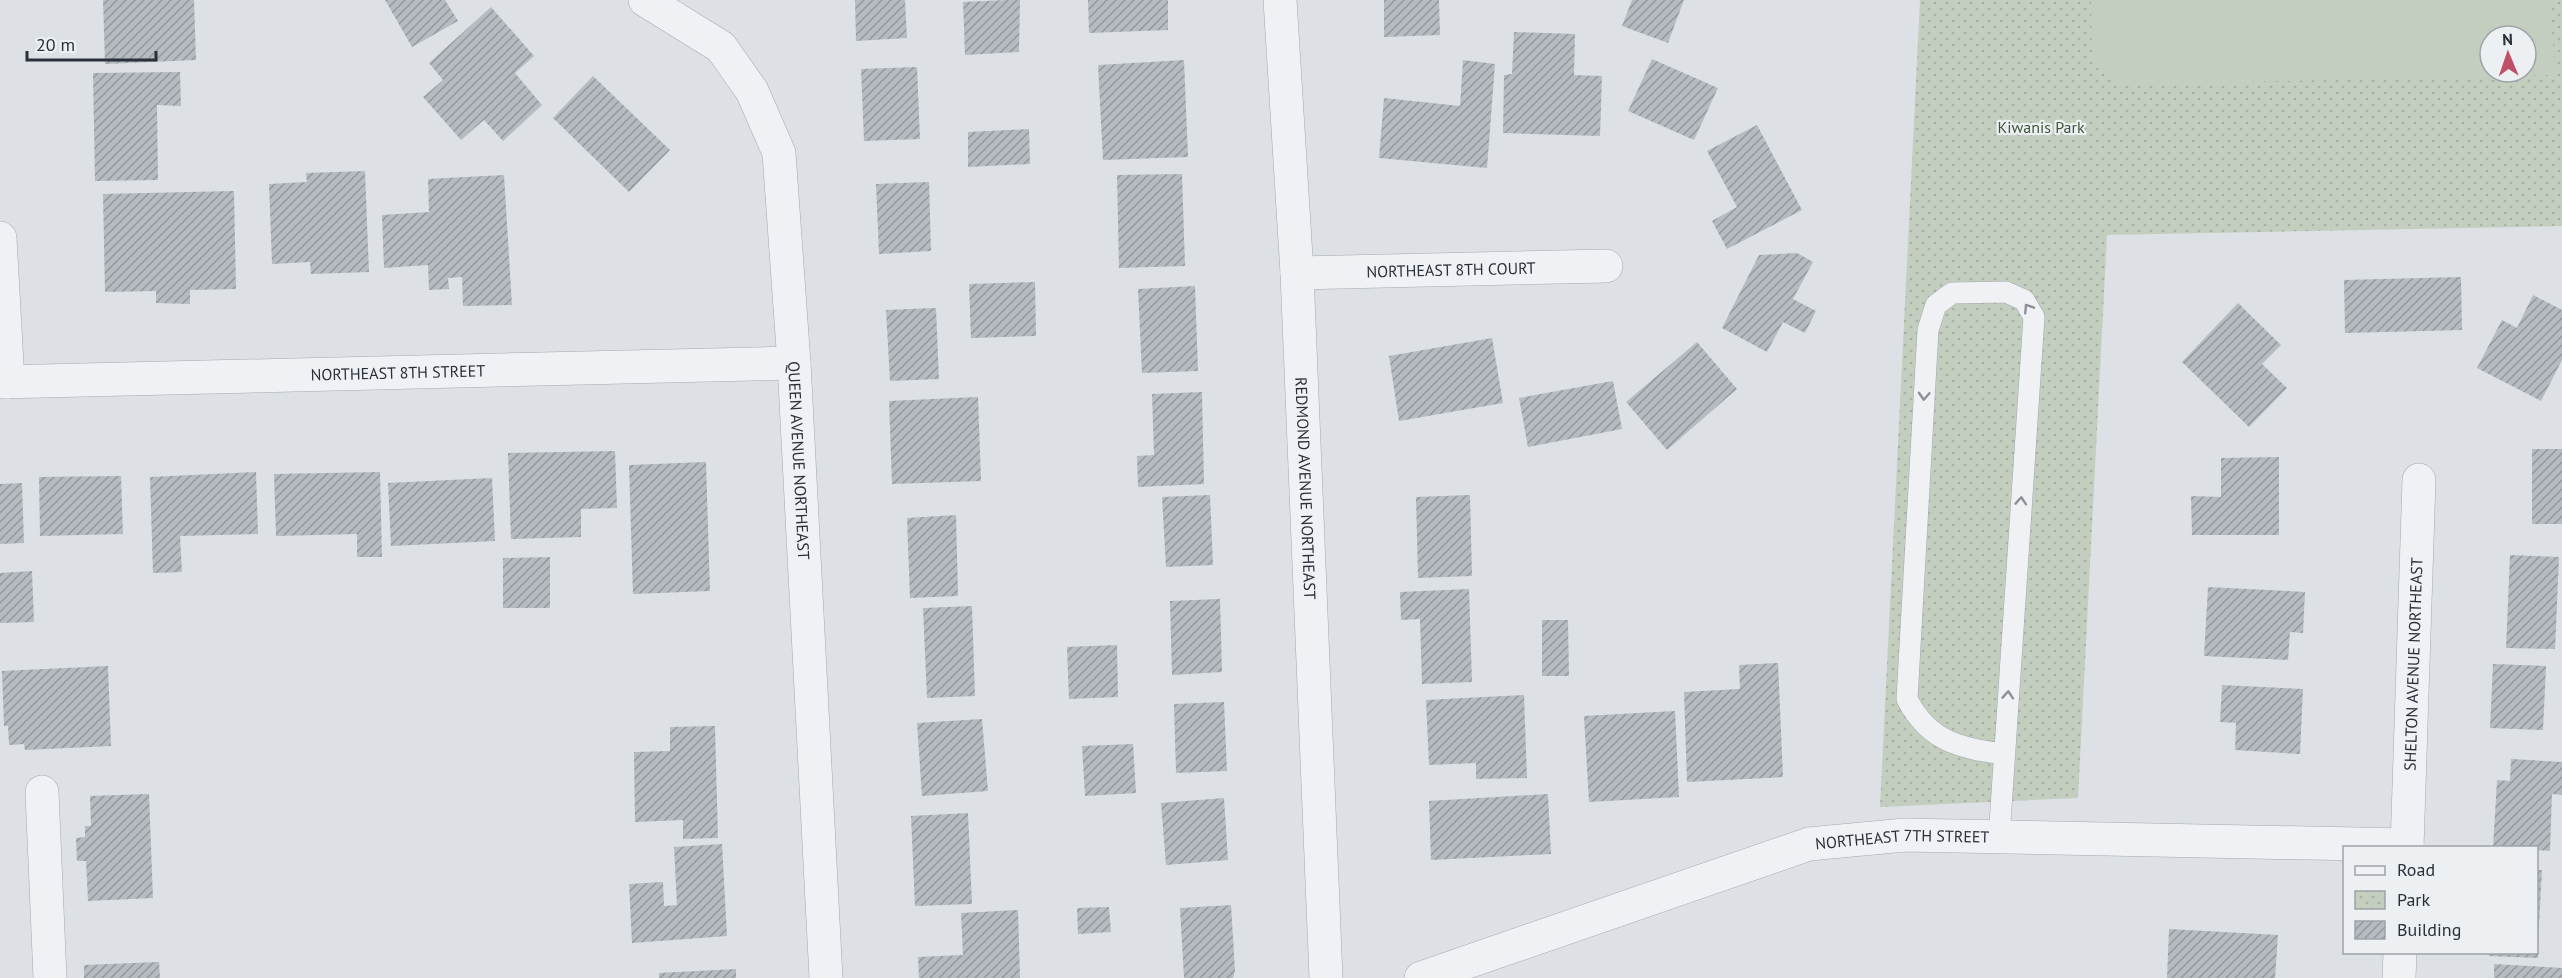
<svg xmlns="http://www.w3.org/2000/svg" width="2562" height="978" font-family="'PT Sans',sans-serif">
<style>
.park{fill:url(#park-dots);fill-rule:evenodd}
.pitch{fill:#c4cebf;fill-rule:evenodd}
.building{fill:url(#building-hatch)}
.lines{fill:none;stroke-linecap:round;stroke-linejoin:round}
.lane-casing{stroke:#a3a8ae;stroke-width:22}
.street-casing{stroke:#a3a8ae;stroke-width:34}
.lane{stroke:#f0f1f4;stroke-width:21}
.street{stroke:#f0f1f4;stroke-width:33}
.oneway{stroke:#8c9097}
.labels{text-anchor:middle;dominant-baseline:central;stroke-width:4.5;stroke-linejoin:round;paint-order:stroke}
.park-label{font-size:16px;fill:#3f5437;stroke:#ecf0f3}
.street-label{font-size:16px;fill:#29303a;stroke:#ecf0f3}
</style>
<defs>
<pattern id="park-dots" width="8" height="8" patternUnits="userSpaceOnUse" patternTransform="scale(1.5)"><rect width="8" height="8" fill="#c4cebf"/><path d="M2 2h.1M6 6h.1" fill="none" stroke="#a8b1a5" stroke-width="1.8" stroke-linecap="round"/></pattern>
<pattern id="building-hatch" width="6" height="6" patternUnits="userSpaceOnUse" patternTransform="scale(1.5)"><rect width="6" height="6" fill="#b5bbc1"/><path d="M-1 1l2-2M0 6l6-6M5 7l2-2" fill="none" stroke="#93989e"/></pattern>
</defs>
<rect width="100%" height="100%" fill="#dde1e5"/>
<path class="park" d="M1920,0H2562V226L2107,235L2078,798L1880,807ZM2490,36H2526V72H2490Z"/>
<path class="pitch" d="M2091,0H2550L2555,75L2115,85L2092,58ZM2490,36H2526V72H2490Z"/>
<g class="building">
<polygon points="103,0 194,0 196,60 105,64"/>
<polygon points="385,0 445,0 458,21 412,47"/>
<polygon points="855,0 905,0 907,38 856,41"/>
<polygon points="1007,0 1020,0 1019,52 965,55 963,2"/>
<polygon points="1088,0 1168,0 1168,30 1089,33"/>
<polygon points="1384,0 1439,0 1440,35 1384,37"/>
<polygon points="1632,0 1684,0 1668,43 1622,26"/>
<polygon points="491,7 534,56 515,73 542,105 503,141 484,120 461,140 423,97 443,80 429,63"/>
<polygon points="1514,32 1575,34 1574,75 1602,76 1600,136 1503,133 1504,75 1512,74"/>
<polygon points="1652,59 1718,88 1694,140 1628,111"/>
<polygon points="1184,60 1188,157 1103,160 1098,65"/>
<polygon points="1463,60 1495,64 1487,168 1379,158 1384,98 1460,106"/>
<polygon points="917,67 920,139 864,141 861,69"/>
<polygon points="180,72 181,106 157,105 158,180 95,181 93,73"/>
<polygon points="593,76 670,150 629,192 553,118"/>
<polygon points="1757,125 1802,210 1727,249 1712,221 1737,207 1707,151"/>
<polygon points="1029,129 1030,164 968,167 968,132"/>
<polygon points="365,171 369,272 311,274 310,262 272,264 269,184 307,182 306,173"/>
<polygon points="1182,174 1185,266 1119,268 1117,175"/>
<polygon points="504,175 512,305 463,306 462,277 448,278 449,289 429,290 428,265 384,268 382,215 429,212 428,179"/>
<polygon points="929,182 931,251 879,254 876,184"/>
<polygon points="234,191 236,289 190,290 190,304 156,303 156,291 105,292 103,194"/>
<polygon points="1797,253 1813,262 1793,299 1816,311 1805,333 1783,322 1767,352 1722,328 1759,255"/>
<polygon points="2461,277 2462,330 2345,333 2344,280"/>
<polygon points="1035,282 1036,336 971,338 969,284"/>
<polygon points="1195,286 1198,371 1142,373 1138,289"/>
<polygon points="2533,295 2562,310 2562,360 2541,401 2477,368 2502,320 2517,328"/>
<polygon points="2238,303 2281,345 2262,364 2287,388 2249,427 2182,362"/>
<polygon points="936,308 939,379 890,381 886,310"/>
<polygon points="1492,338 1503,403 1399,421 1389,356"/>
<polygon points="1697,342 1737,389 1667,450 1626,402"/>
<polygon points="1613,381 1622,429 1528,447 1519,398"/>
<polygon points="1202,392 1204,484 1138,487 1137,456 1154,455 1152,394"/>
<polygon points="978,397 981,481 892,484 889,401"/>
<rect x="2532" y="449" width="30" height="75"/>
<polygon points="615,451 617,508 581,509 581,537 511,539 508,453"/>
<polygon points="2279,457 2279,535 2192,535 2191,496 2221,497 2221,458"/>
<polygon points="706,462 710,591 633,594 629,465"/>
<polygon points="256,472 258,534 180,536 182,572 153,573 150,477"/>
<polygon points="380,472 382,557 357,557 357,534 276,536 274,474"/>
<polygon points="121,476 123,534 40,536 39,477"/>
<polygon points="492,478 495,541 391,546 388,483"/>
<polygon points="22,483 24,543 0,544 0,484"/>
<polygon points="1210,495 1213,565 1166,567 1162,497"/>
<polygon points="1470,495 1472,576 1418,578 1416,497"/>
<polygon points="956,515 958,596 910,598 907,518"/>
<polygon points="2510,555 2559,557 2555,649 2506,648"/>
<polygon points="550,557 550,608 503,608 503,558"/>
<polygon points="32,571 34,622 0,623 0,573"/>
<polygon points="2208,587 2305,592 2303,633 2290,632 2288,660 2204,656"/>
<polygon points="1469,589 1472,682 1422,684 1420,619 1401,620 1400,592"/>
<polygon points="1220,599 1222,672 1172,675 1170,601"/>
<polygon points="972,606 975,696 927,698 923,608"/>
<polygon points="1542,620 1568,620 1569,676 1542,676"/>
<polygon points="1117,645 1118,697 1069,699 1067,647"/>
<polygon points="1778,663 1783,777 1687,782 1684,692 1740,689 1739,665"/>
<polygon points="2493,664 2546,666 2543,730 2490,728"/>
<polygon points="108,666 111,746 25,750 24,744 9,745 8,726 4,726 2,671"/>
<polygon points="2222,685 2303,689 2300,754 2235,750 2236,723 2220,722"/>
<polygon points="1524,695 1527,778 1476,779 1476,763 1429,765 1426,700"/>
<polygon points="1224,702 1227,771 1176,773 1174,704"/>
<polygon points="1675,711 1679,797 1589,802 1584,716"/>
<polygon points="982,719 988,791 922,796 917,723"/>
<polygon points="715,726 718,838 683,839 683,820 635,822 634,752 670,751 670,727"/>
<polygon points="1133,744 1136,793 1085,796 1082,746"/>
<polygon points="2511,759 2562,762 2562,795 2552,794 2550,851 2536,850 2536,848 2493,848 2497,780 2510,781"/>
<polygon points="149,794 153,898 88,901 86,861 77,861 76,838 85,837 85,826 91,826 90,796"/>
<polygon points="1548,794 1551,854 1431,860 1429,801"/>
<polygon points="1224,798 1228,860 1166,865 1161,803"/>
<polygon points="968,813 972,904 915,906 911,816"/>
<polygon points="722,844 727,936 632,943 629,884 663,882 664,906 677,905 674,847"/>
<polygon points="2536,870 2542,870 2538,943 2536,943"/>
<polygon points="1231,905 1235,971 1233,978 1184,978 1180,908"/>
<polygon points="1109,907 1111,932 1078,934 1077,908"/>
<polygon points="1018,910 1020,978 919,978 918,957 963,955 961,913"/>
<polygon points="2169,929 2278,935 2275,978 2167,978"/>
<polygon points="2489,952 2538,952 2538,958 2489,956"/>
<polygon points="159,962 160,978 84,978 84,965"/>
<polygon points="2494,964 2562,968 2562,978 2494,978"/>
<polygon points="736,969 736,978 659,978 659,973"/>
</g>
<g class="lines">
<defs>
<path id="lane" d="M1999,838L2034,317L2024,300L2006,292L1952,293L1936,305L1928,330L1907,699C1929,742 1960,748 2004,754"/>
<g id="street">
<path id="s1" d="M645,0L721,47L752,91L779,153L794,363L826,978"/>
<path id="s2" d="M1280,0L1297,273L1326,978"/>
<polyline points="0,238 8,382"/>
<path id="s3" d="M1297,273L1606,266"/>
<path id="s4" d="M0,382L794,363"/>
<polyline points="42,792 50,978"/>
<path id="s5" d="M2407,848L2419,480"/>
<path id="s6" d="M1421,978L1809,844L1905,835L2407,845"/>
<polyline points="2399,978 2400,952"/>
</g>
</defs>
<use href="#lane" class="lane-casing"/>
<use href="#street" class="street-casing"/>
<use href="#lane" class="lane"/>
<use href="#street" class="street"/>
</g>
<defs><path id="oneway-chevron" d="M-2-3.5L2.5 0L-2 3.5" fill="none" stroke-width="1.6" stroke-linecap="round" stroke-linejoin="round" transform="scale(1.5)"/></defs>
<g class="oneway">
<use href="#oneway-chevron" transform="translate(2028 308) rotate(-123)"/>
<use href="#oneway-chevron" transform="translate(1924 396) rotate(93)"/>
<use href="#oneway-chevron" transform="translate(2021 501) rotate(-86)"/>
<use href="#oneway-chevron" transform="translate(2008 695) rotate(-86)"/>
</g>
<g class="labels">
<g class="park-label">
<text x="2041" y="127">Kiwanis Park</text>
</g>
<g class="street-label">
<text stroke="none"><textPath href="#s3" startOffset="154">NORTHEAST 8TH COURT</textPath></text>
<text stroke="none"><textPath href="#s4" startOffset="398">NORTHEAST 8TH STREET</textPath></text>
<text stroke="none"><textPath href="#s1" startOffset="519">QUEEN AVENUE NORTHEAST</textPath></text>
<text stroke="none"><textPath href="#s2" startOffset="489">REDMOND AVENUE NORTHEAST</textPath></text>
<text stroke="none"><textPath href="#s5" startOffset="184">SHELTON AVENUE NORTHEAST</textPath></text>
<text stroke="none"><textPath href="#s6" startOffset="504">NORTHEAST 7TH STREET</textPath></text>
</g>
</g>
<rect x="2343" y="846" width="195" height="108" fill="#ecf0f3" stroke="#9ea3a9" stroke-width="1.5"/>
<rect x="2355" y="866" width="30" height="9" fill="#f0f1f4" stroke="#9ea3a9" stroke-width="1.5"/>
<text x="2397" y="876" font-size="18" fill="#29303a">Road</text>
<rect x="2355" y="891" width="30" height="18" fill="url(#park-dots)" stroke="#9ea3a9" stroke-width="1.5"/>
<text x="2397" y="906" font-size="18" fill="#29303a">Park</text>
<rect x="2355" y="921" width="30" height="18" fill="url(#building-hatch)" stroke="#9ea3a9" stroke-width="1.5"/>
<text x="2397" y="936" font-size="18" fill="#29303a">Building</text>
<g transform="translate(2508 54) rotate(358)"><circle r="28" fill="#ecf0f3" stroke="#9ea3a9" stroke-width="1.5"/>
<path d="M0-4.5L10 22L0 15L-10 22Z" fill="#be4f66"/>
<text y="-9" font-size="16" font-weight="bold" text-anchor="middle" fill="#29303a">N</text>
</g>
<path d="M27 51v9h129v-9" fill="none" stroke="#29303a" stroke-width="3"/>
<text x="36" y="51" font-size="18" fill="#29303a" stroke="#ecf0f3" stroke-width="4.5" paint-order="stroke">20 m</text>
</svg>
